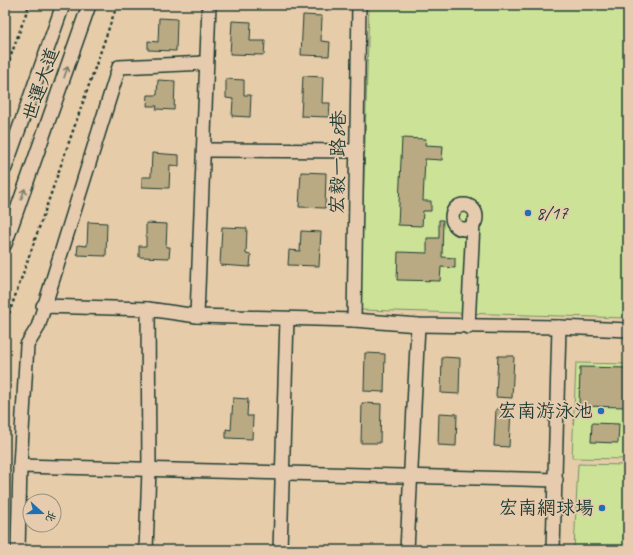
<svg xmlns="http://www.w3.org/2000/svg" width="633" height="555" font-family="Caveat,'LXGW WenKai TC',sans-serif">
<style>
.green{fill:#cbe297;stroke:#759066}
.building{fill:#b9aa84;stroke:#1f3d34}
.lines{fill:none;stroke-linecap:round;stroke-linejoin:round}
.minor-casing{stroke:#1f3d34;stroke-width:16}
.path{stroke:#1f3d34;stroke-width:2.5;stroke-dasharray:3 3;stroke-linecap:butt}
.minor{stroke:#e6cbae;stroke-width:13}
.oneway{stroke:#797d6b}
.poi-dot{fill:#1f6fb2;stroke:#e6cbae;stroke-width:1.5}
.labels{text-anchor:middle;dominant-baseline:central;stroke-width:3.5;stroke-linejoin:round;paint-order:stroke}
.street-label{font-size:19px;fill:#1f3d34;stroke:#e6cbae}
.poi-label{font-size:19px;fill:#1f3d34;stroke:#e6cbae;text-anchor:end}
</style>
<rect width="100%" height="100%" fill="#e7cca9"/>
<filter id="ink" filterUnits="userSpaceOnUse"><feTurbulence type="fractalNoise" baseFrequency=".025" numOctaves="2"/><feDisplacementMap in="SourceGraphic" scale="8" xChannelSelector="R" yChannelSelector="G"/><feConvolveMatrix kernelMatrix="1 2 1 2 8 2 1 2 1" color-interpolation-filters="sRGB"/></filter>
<g filter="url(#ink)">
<g class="green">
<polygon points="369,5 628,5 628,318 360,310"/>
<polygon points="576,363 628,364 628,459 572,458"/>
<polygon points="578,464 628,465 628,550 574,550"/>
</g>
<g class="building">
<polygon points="303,15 322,16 321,41 330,42 329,56 301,55"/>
<polygon points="159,18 177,19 176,51 148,50 148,41 158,42"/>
<polygon points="232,21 251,22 250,41 265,41 264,55 230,54"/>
<polygon points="303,76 323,77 322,103 330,103 329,117 301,116"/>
<polygon points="226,79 244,80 244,95 251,95 250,117 232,116 233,99 226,98"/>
<polygon points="158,80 175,81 174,110 156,109 157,106 147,106 148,95 157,95"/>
<polygon points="402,138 426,139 425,145 443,146 442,160 425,159 423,201 431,201 431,211 423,211 422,226 398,225"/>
<polygon points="152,153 179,155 179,166 170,165 169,188 142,187 142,177 151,177"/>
<polygon points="301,172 326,173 325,208 299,207"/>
<polygon points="439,220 443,220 442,257 455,258 455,268 441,267 440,281 397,280 398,252 427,253 427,238 439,238"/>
<polygon points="88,222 107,223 106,256 77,255 78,245 87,246"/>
<polygon points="146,223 167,224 166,247 170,247 169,258 139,257 139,246 146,246"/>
<polygon points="222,227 247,228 246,254 251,255 250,267 220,265"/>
<polygon points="301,231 321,232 319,266 288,265 289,250 300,251"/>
<polygon points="365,353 385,354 384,392 364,391"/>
<polygon points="498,356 514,356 512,398 496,397"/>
<polygon points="442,357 460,358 459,394 441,393"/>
<polygon points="580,367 628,368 628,407 579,406"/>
<polygon points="233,398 248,399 247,416 253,416 252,439 226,438 226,429 231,430"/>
<polygon points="362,403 381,404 380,443 361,443"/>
<polygon points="496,409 511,409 509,447 494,446"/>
<polygon points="439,413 457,414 456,446 438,445"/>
<polygon points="592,423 619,424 618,443 591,442"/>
</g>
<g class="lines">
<defs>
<g id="minor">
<polyline points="204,150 357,151"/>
<polyline points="5,168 63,5"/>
<circle cx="464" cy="217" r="12"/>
<polyline points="5,244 89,5"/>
<polyline points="43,306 148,309 197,316 354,320 418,325 559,327 628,330"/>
<polyline points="197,316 209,5"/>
<polyline points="354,320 359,5"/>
<polyline points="468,327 473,223"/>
<polyline points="20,466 556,480"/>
<polyline points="18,550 20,466 27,345 38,327 119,67 206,63"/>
<polyline points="146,550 149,470 148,309"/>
<polyline points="280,550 287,319"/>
<polyline points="407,550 418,325"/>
<polyline points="553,550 559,327"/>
</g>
</defs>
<use href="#minor" class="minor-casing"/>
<g class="path">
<polyline points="5,72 29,5"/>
<polyline points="5,325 117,5"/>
</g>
<use href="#minor" class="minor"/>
</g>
<defs><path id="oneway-shaft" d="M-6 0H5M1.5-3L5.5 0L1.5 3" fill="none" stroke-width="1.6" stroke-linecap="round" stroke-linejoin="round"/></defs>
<g class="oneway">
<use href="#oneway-shaft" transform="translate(66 72) rotate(-71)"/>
<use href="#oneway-shaft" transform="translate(23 194) rotate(-71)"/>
</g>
</g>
<g class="poi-dot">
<circle cx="528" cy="213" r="4"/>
<circle cx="601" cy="411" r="4"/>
<circle cx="602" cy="508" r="4"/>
</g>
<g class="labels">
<g class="street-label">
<text transform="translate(41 84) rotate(-71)">世運大道</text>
<text transform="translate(338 162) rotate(-89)">宏毅一路8巷</text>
</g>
<g class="poi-label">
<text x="536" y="213" text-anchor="start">8/17</text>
<text x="593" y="411">宏南游泳池</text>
<text x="594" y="508">宏南網球場</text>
</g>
</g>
<rect width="633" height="555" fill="none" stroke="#e6cbae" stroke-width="20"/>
<rect x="10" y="10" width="613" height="535" fill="none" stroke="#1f3d34" stroke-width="1.5" filter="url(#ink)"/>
<g transform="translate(42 513) rotate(111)"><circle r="19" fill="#e6cbae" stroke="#96927d"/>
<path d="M0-3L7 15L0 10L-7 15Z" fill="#1f6fb2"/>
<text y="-6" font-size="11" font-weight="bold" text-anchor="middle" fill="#1f3d34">北</text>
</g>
</svg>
